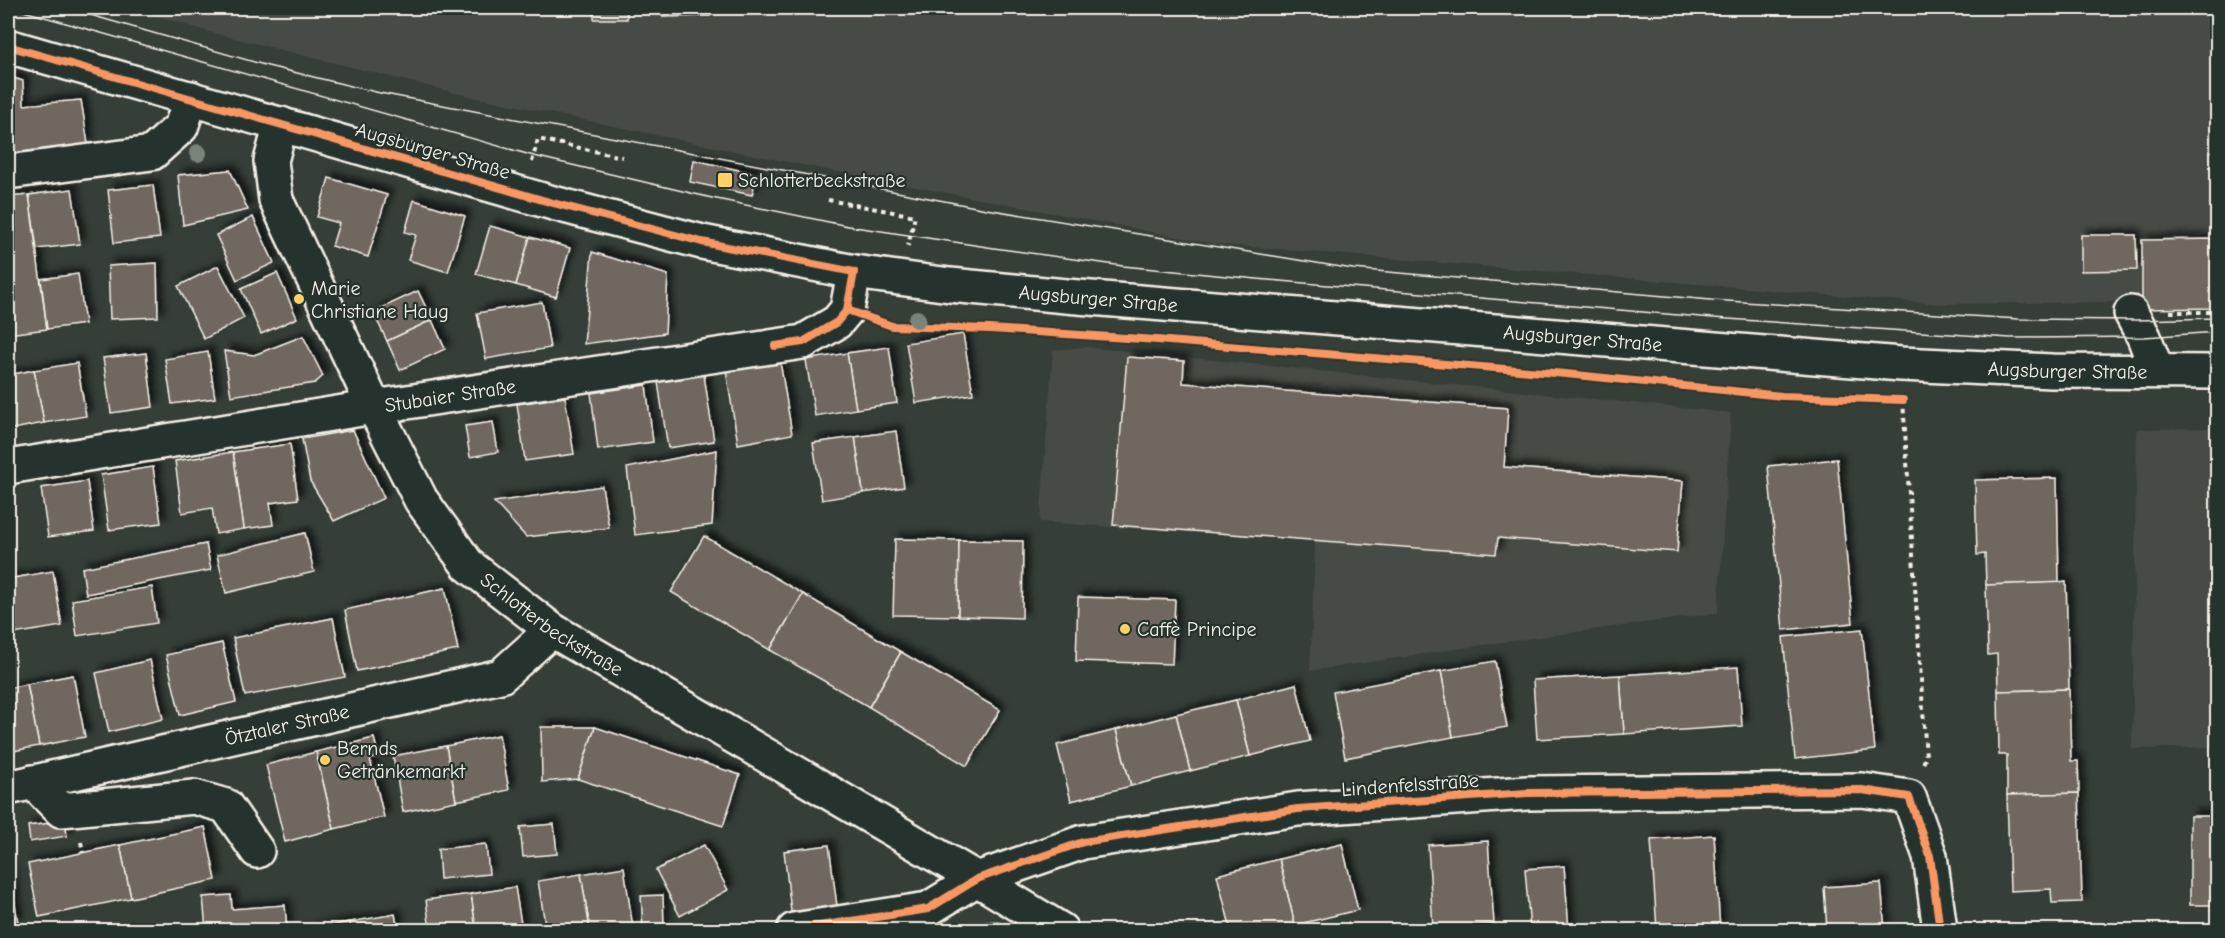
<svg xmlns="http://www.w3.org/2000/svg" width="2225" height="938" font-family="'Comic Neue',sans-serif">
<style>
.built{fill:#474b44}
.green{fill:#51715b;stroke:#a2b1a2;stroke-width:1.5}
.building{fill:#706861;stroke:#f4f1e8;stroke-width:1.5;filter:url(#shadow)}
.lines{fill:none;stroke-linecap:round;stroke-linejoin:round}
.minor-casing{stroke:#f4f1e8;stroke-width:38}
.major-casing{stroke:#f4f1e8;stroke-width:38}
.path{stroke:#f4f1e8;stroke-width:4;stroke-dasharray:4.5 4.5;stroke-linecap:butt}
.minor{stroke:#26332d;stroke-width:33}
.major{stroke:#26332d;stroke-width:33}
.tram{stroke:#f4f1e8;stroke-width:1.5}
.cycleway-casing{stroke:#26332d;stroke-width:11}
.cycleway{stroke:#f99763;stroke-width:8}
.tree{fill:#7a847a}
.poi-dot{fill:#ffd166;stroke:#26332d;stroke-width:2}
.labels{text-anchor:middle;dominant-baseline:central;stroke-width:4.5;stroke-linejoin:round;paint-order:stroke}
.street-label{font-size:20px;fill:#f4f1e8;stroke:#26332d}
.poi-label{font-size:20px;fill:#f4f1e8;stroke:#26332d;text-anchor:start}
</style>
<defs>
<filter id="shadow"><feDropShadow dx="5.5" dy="-5.5" stdDeviation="3" flood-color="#0009"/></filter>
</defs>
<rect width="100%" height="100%" fill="#353e37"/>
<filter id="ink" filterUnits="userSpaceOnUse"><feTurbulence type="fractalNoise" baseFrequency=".0167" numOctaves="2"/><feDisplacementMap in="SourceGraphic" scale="12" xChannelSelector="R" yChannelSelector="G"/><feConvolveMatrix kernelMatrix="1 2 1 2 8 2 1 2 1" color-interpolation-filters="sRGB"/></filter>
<g filter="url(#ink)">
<g class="built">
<polygon points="131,8 2217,8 2217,301 1938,304 1215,244 832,171 468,96 213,33"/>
<polygon points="1085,347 1731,413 1718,613 1503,642 1310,671 1315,541 1040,522 1053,350"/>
<polygon points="2217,428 2217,747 2132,749 2137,429"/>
</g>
<polygon class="green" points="994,921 1022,930 924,930"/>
<g class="building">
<rect x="594" y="8" width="33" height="11"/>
<polygon points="663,8 710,8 710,16 663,17"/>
<polygon points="8,76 23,81 24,105 81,100 88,144 8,154"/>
<polygon points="694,160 757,174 752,195 690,182"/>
<polygon points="230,170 248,210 183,225 178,175"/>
<polygon points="329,178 387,195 368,257 332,246 339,223 317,217"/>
<polygon points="153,185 160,238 114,243 108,190"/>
<polygon points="72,189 80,244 37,249 29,195"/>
<polygon points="29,195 47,329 8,334 8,197"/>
<polygon points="414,200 465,216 448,272 408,260 416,235 405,232"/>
<polygon points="253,217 274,263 237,280 216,235"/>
<polygon points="490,226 530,237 516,285 476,274"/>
<polygon points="2081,235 2136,235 2137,270 2081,271"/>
<polygon points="530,237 570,248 556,297 516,285"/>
<polygon points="2218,239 2218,308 2142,309 2142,240"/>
<polygon points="592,252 668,275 665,333 584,344"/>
<polygon points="157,263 158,317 110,319 108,266"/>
<polygon points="218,266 244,318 204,339 178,286"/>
<polygon points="277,273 297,318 261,334 241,289"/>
<polygon points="78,274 85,324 47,329 41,279"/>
<polygon points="418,291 432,320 387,341 373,312"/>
<polygon points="542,302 550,348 486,359 477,313"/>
<polygon points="432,320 445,349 400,370 387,341"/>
<polygon points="963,334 973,394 916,403 906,343"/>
<polygon points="303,336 323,376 315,383 231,396 224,351 254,355"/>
<polygon points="889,347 897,403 856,409 847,353"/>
<polygon points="208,352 215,398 172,404 165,359"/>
<polygon points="146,353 153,407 111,413 103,358"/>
<polygon points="847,353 856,409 815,416 806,360"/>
<polygon points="1127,357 1184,361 1183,383 1508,408 1504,467 1683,481 1677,552 1498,538 1496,554 1113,525"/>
<polygon points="780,361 792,434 738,444 726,370"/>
<polygon points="77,363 86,416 44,423 34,370"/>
<polygon points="34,370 44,423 8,430 8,375"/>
<polygon points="704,375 714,441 668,448 658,382"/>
<polygon points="646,385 653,442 598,450 591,393"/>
<polygon points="565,397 574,454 525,461 517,404"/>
<polygon points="493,422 498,452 470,457 465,426"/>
<polygon points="353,430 384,498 334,521 310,481 302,439"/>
<polygon points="896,431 904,487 863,493 855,437"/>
<polygon points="855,437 863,493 822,500 813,443"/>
<polygon points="290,444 298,499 270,503 273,525 244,529 233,452"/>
<polygon points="717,450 712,525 635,535 627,468"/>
<polygon points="233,452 244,529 216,534 212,508 182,513 175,461"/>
<polygon points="1837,459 1853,623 1783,630 1768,466"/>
<polygon points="153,467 161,523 109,530 101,475"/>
<polygon points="2057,478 2059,583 1986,585 1985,554 1977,555 1975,480"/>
<polygon points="87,481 94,531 48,537 41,488"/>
<polygon points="602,486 609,528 526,537 494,502"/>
<polygon points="305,533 314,572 226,593 217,555"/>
<polygon points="704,536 803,594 770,650 671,592"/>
<polygon points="895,539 959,540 958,616 893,615"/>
<polygon points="959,540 1023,541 1022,618 958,616"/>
<polygon points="206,544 211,570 86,594 82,568"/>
<polygon points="53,571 62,626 14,634 8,594 8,579"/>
<polygon points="2066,582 2069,689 1998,691 1997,654 1988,655 1986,585"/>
<polygon points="152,587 157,623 77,636 72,600"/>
<polygon points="445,588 458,650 357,671 345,610"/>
<polygon points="803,594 901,652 869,707 770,650"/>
<polygon points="1078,597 1175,600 1172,664 1076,661"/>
<polygon points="333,618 345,677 245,696 233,638"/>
<polygon points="1862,629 1875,750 1795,759 1783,637"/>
<polygon points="222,643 236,702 180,715 166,655"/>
<polygon points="2214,646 2218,646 2218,699 2215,700"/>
<polygon points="901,652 1000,710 967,766 869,707"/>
<polygon points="150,660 163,719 109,732 96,673"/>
<polygon points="1495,661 1507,727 1453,737 1441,671"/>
<polygon points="1738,667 1742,726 1624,734 1620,675"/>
<polygon points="1441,671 1453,737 1345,758 1333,692"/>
<polygon points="73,675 85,737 39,746 27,684"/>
<polygon points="1620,675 1624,734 1537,739 1533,680"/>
<polygon points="27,684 39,746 8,752 8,688"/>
<polygon points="1296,684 1310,741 1250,756 1236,700"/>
<polygon points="2069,689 2071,761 2078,761 2079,793 2007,795 2007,755 1999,755 1998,691"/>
<polygon points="1236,700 1250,756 1190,771 1176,714"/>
<polygon points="1176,714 1190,771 1131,786 1116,730"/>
<polygon points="541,727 595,727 578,779 542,782"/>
<polygon points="595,727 740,775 723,826 578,779"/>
<polygon points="1116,730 1131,786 1071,801 1057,745"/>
<polygon points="499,735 509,790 456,801 446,746"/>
<polygon points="374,738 379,757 370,759 384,817 334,829 316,752"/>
<polygon points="446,746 456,801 403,812 393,756"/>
<polygon points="316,752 334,829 285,842 266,765"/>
<polygon points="2079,793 2082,902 2052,903 2051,889 2010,891 2007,795"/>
<rect x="2190" y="816" width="28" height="89"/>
<polygon points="65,821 67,836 30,842 28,826"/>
<polygon points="554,824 557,854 523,857 520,827"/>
<polygon points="205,827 216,880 131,898 120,845"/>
<polygon points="1714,835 1720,930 1657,930 1651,840"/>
<polygon points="1488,841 1494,924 1433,928 1428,845"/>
<polygon points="486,844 489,874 440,879 438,849"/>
<polygon points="1342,844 1358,910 1295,925 1279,859"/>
<polygon points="120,845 131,898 39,917 28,864"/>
<polygon points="704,845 728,890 680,916 656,870"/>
<polygon points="829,845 837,906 791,912 784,851"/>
<polygon points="1279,859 1295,925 1273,930 1231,930 1217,875"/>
<polygon points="8,866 18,922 8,924"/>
<polygon points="1564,866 1569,930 1530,930 1525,869"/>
<polygon points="624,867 633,928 616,930 590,930 581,874"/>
<polygon points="581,874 590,930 546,930 538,881"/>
<polygon points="1881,883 1885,930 1827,930 1824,887"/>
<polygon points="515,887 522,930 476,930 471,894"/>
<polygon points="471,894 476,930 430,930 426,900"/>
<polygon points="231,895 232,909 285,905 287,930 206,930 203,897"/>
<polygon points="663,895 664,927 643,929 641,896"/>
<polygon points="395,914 398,930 351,930 350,922"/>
<polygon points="350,922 351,930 306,930"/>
</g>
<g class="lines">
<defs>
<g id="minor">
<path id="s1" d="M281,124L271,161L276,200L374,407L421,500L468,565L552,630L977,879L1061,930"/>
<polyline points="8,172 152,153 181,127 191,98"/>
<polyline points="2131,313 2144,337 2157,371"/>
<path id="s2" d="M8,467L374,407L803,342L837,322L847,310L854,272"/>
<polyline points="33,782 61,810 194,797 226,806 257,851"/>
<path id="s3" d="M8,788L501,676L552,630"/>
<polyline points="794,930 928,909 977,879 1083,842 1298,809 1527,793 1862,790 1909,797 1930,856 1940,930"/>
</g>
<g id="major">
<path id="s4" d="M8,46L553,203L702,242L854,272L950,285L1066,296L1901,364L2052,371L2218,372"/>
</g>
</defs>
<use href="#minor" class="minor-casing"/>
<use href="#major" class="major-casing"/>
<g class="path">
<polyline points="532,162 538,139 622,157"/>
<polyline points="828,200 915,216 908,246"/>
<polyline points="2170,312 2218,312"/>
<polyline points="1903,400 1926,757 1922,766"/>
<polyline points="81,842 83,853"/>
</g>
<use href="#minor" class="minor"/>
<use href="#major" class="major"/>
<g class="tram">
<polyline points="13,8 534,156 712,198 848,226 994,248 1123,266 1257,279 1713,318 2010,338 2144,337 2218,332"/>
<polyline points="66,8 268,66 380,93 986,209 1353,269 1711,300 2019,319 2136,320 2218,318"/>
</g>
<defs>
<g id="cycleway">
<polyline points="8,46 553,203 702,242 854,272 847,310 837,322 803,342 775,346"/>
<polyline points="847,310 892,326 990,329 1157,340 1566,374 1782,396 1903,400"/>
<polyline points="794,930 928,909 977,879 1083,842 1298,809 1527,793 1862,790 1909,797 1930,856 1940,930"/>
</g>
</defs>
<use href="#cycleway" class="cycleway-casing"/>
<use href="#cycleway" class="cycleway"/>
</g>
<g class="tree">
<circle cx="198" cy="153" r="9"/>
<circle cx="917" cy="319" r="9"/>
</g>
</g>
<g class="poi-dot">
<rect x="717" y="172" width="16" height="16" rx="3"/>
<circle cx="299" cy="299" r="6"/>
<circle cx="1125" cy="629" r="6"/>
<circle cx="325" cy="760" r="6"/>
</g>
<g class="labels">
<g class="street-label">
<text transform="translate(433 151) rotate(16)">Augsburger Straße</text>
<text stroke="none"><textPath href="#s4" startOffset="1122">Augsburger Straße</textPath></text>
<text stroke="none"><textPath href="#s4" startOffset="1608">Augsburger Straße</textPath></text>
<text stroke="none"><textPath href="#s4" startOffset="2094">Augsburger Straße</textPath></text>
<text stroke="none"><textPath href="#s2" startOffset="448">Stubaier Straße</textPath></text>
<text stroke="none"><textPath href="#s1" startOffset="594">Schlotterbeckstraße</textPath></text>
<text stroke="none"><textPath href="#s3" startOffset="286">Ötztaler Straße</textPath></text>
<text transform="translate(1410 785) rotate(-4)">Lindenfelsstraße</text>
</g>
<g class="poi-label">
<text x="738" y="180">Schlotterbeckstraße</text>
<text x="311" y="288">Marie<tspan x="311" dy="23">Christiane Haug</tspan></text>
<text x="1137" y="629">Caffè Principe</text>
<text x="337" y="748">Bernds<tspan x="337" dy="23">Getränkemarkt</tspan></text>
</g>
</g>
<rect width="2225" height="938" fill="none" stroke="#26332d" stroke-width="30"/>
<rect x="15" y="15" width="2195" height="908" fill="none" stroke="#f4f1e8" stroke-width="2" filter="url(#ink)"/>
</svg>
